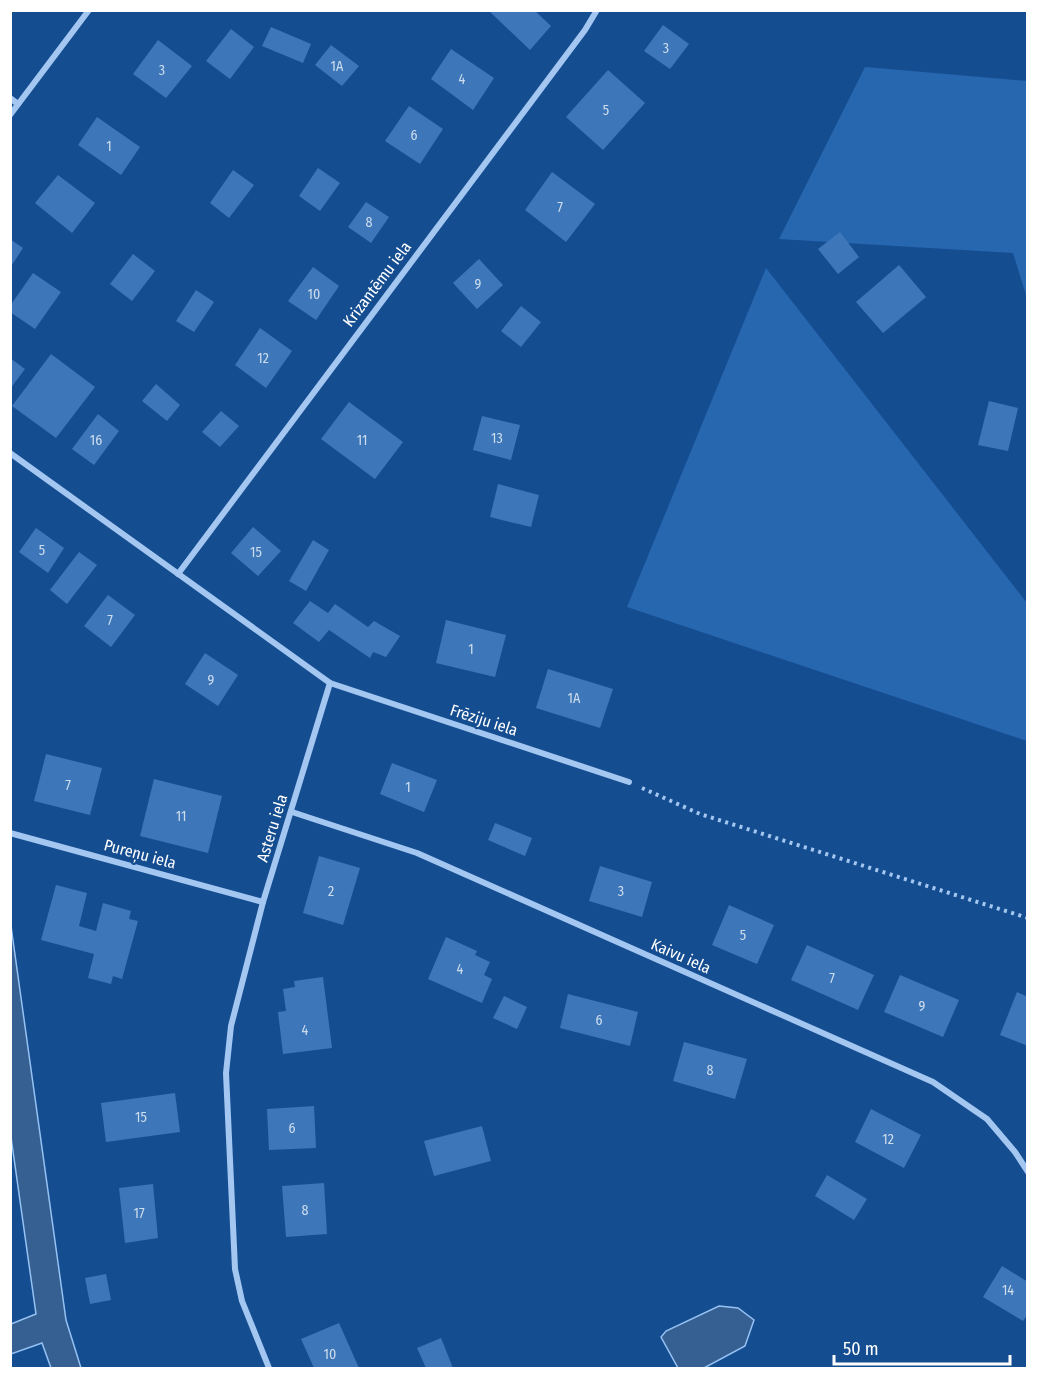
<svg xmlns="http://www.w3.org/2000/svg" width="1038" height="1379" font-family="'Fira Sans Condensed',sans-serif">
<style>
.green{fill:#2767b0}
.water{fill:#376092;stroke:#95c2f3;stroke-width:1.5}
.building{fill:#3d77b9}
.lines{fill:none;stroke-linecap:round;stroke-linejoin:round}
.path{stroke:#a3c7f1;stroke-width:4;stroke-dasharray:3 4.5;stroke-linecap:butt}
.minor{stroke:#a3c7f1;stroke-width:6}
.labels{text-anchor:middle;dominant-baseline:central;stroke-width:4.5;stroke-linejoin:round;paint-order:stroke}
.number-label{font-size:14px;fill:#ceddee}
.street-label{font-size:16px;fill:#fff;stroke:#154d91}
</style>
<rect width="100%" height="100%" fill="#154d91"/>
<g class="green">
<polygon points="865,67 1027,81 1027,298 1013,253 779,239"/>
<polygon points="766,268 1027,603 1027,741 627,607"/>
</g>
<g class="water">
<polygon points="11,926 66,1320 81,1368 51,1368 42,1343 11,1354 11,1324 36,1314 10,1130"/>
<polygon points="719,1306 738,1308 754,1320 745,1346 704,1368 678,1368 661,1337 666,1331"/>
</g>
<g class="building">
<polygon points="488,10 534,10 551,26 530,50"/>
<polygon points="663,25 689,44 670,69 644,51"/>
<polygon points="271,27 311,44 303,63 262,46"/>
<polygon points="231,29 254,47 230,79 206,61"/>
<polygon points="158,40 192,66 166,98 133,74"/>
<polygon points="331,45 359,66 342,86 315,65"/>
<polygon points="451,49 494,78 473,110 431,79"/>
<polygon points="608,70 645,103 603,150 566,117"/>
<polygon points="409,106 443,129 420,164 385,141"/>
<polygon points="97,117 140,147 121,175 78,145"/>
<polygon points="318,168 340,183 320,211 299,196"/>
<polygon points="233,170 254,185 229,218 210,203"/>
<polygon points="552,172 595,204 566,242 525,210"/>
<polygon points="58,175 95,203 72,233 35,203"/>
<polygon points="366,202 389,217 371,243 348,227"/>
<polygon points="840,232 859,257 838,274 818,249"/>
<polygon points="10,239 23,248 10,268"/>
<polygon points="133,254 155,271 132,301 110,284"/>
<polygon points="479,259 503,285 477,309 453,283"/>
<polygon points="899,265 926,297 883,333 856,302"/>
<polygon points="313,267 339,286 316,320 288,301"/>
<polygon points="33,273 61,292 35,329 10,312 10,306"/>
<polygon points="196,290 214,302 194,332 176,321"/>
<polygon points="521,306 541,322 521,347 501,331"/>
<polygon points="260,328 292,351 266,388 235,365"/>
<polygon points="51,354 95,387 56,438 12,406"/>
<polygon points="10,358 25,369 10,389"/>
<polygon points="156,384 180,405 167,421 142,401"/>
<polygon points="989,401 1018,408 1008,451 978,445"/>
<polygon points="349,402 403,442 375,479 321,439"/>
<polygon points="221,411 239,426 220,447 202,432"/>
<polygon points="98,414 119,431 94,465 72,449"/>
<polygon points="482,416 520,425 511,460 473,450"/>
<polygon points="498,484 539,495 531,527 490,517"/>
<polygon points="253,527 281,551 258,576 231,553"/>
<polygon points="36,528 64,548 48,573 19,552"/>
<polygon points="313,540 329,550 306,591 289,581"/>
<polygon points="79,552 97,565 67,604 50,590"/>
<polygon points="108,595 135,615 111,647 84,626"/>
<polygon points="310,601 328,613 335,604 368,627 374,621 400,636 386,657 373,652 370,658 329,630 319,642 293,623"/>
<polygon points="446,620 506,635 495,677 436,663"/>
<polygon points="205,653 238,675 218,706 185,684"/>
<polygon points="548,669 613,689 600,728 536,708"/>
<polygon points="46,754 102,768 90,815 34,801"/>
<polygon points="392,763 437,780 424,812 380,794"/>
<polygon points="154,779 222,796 208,853 140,836"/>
<polygon points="495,823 532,838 525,856 488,840"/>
<polygon points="319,856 360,868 343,925 303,913"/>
<polygon points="600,866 652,882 642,917 589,901"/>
<polygon points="56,885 87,893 79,926 96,931 103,903 131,911 129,919 138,921 122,979 113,976 111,984 88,978 94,954 41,940"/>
<polygon points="729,905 774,925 757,964 712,945"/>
<polygon points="446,937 477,951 475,955 490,962 484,975 492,979 482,1003 428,979"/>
<polygon points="807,945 874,975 858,1010 791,980"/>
<polygon points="900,975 959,1000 943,1037 884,1012"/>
<polygon points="323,977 332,1048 283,1054 278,1012 286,1011 283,989 295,987 294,981"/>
<polygon points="1017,992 1028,997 1028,1046 1000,1035"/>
<polygon points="568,994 638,1012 630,1046 560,1028"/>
<polygon points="504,996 527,1007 517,1029 493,1018"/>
<polygon points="684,1042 747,1059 735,1099 673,1081"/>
<polygon points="175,1093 180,1132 106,1142 101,1103"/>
<polygon points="314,1106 316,1148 269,1150 267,1109"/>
<polygon points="871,1109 921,1135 904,1168 855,1142"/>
<polygon points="482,1126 491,1161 434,1176 424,1141"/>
<polygon points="827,1175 867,1199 854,1220 815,1196"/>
<polygon points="324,1183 327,1234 286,1237 282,1186"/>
<polygon points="153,1184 158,1238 125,1243 119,1188"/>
<polygon points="1002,1266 1028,1282 1028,1314 1023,1321 983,1297"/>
<polygon points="106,1274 111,1300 90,1304 85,1278"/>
<polygon points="339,1323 359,1368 314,1368 301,1339"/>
<polygon points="441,1338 453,1368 426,1368 417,1348"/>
</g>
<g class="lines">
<polyline class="path" points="642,788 700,814 1028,918"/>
<g class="minor">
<polyline points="10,98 18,104"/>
<polyline points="10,115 89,10"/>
<polyline points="10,453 330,683 263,902 231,1026 226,1073 235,1269 242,1301 269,1368"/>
<polyline points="178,574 585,30 597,10"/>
<polyline points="330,683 629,782"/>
<polyline points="292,812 417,853 933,1082 987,1119 1015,1152 1028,1172"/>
<polyline points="10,833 263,902"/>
</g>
</g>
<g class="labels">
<g class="number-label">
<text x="666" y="48">3</text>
<text x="337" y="66">1A</text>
<text x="162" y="70">3</text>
<text x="462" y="79">4</text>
<text x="606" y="110">5</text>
<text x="414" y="135">6</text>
<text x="109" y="146">1</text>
<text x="560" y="207">7</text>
<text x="369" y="222">8</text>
<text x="478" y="284">9</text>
<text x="314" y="294">10</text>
<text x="263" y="358">12</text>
<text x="497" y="438">13</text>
<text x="96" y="440">16</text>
<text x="362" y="440">11</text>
<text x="42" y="550">5</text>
<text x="256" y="552">15</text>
<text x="110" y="620">7</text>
<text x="471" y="649">1</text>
<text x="211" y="680">9</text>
<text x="574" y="698">1A</text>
<text x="68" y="785">7</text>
<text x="408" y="787">1</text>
<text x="181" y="816">11</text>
<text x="331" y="891">2</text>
<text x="621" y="891">3</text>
<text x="743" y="935">5</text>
<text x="460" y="969">4</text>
<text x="832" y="978">7</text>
<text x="922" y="1006">9</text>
<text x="599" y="1020">6</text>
<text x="305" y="1030">4</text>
<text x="710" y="1070">8</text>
<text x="141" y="1117">15</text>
<text x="292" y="1128">6</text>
<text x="888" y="1139">12</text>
<text x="305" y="1210">8</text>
<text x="139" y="1213">17</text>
<text x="1008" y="1290">14</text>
<text x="330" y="1354">10</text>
</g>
<g class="street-label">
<text transform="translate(377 284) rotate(-53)">Krizantēmu iela</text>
<text transform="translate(484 720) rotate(18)">Frēziju iela</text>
<text transform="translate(272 828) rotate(-73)">Asteru iela</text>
<text transform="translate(140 854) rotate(15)">Pureņu iela</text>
<text transform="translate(681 956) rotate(24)">Kaivu iela</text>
</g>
</g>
<rect width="1038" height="1379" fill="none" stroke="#ffffff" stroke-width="24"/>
<path d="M834 1355v9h176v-9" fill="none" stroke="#ffffff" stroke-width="3"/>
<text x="843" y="1355" font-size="18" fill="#ffffff" stroke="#154d91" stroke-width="4.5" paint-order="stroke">50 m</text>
</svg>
